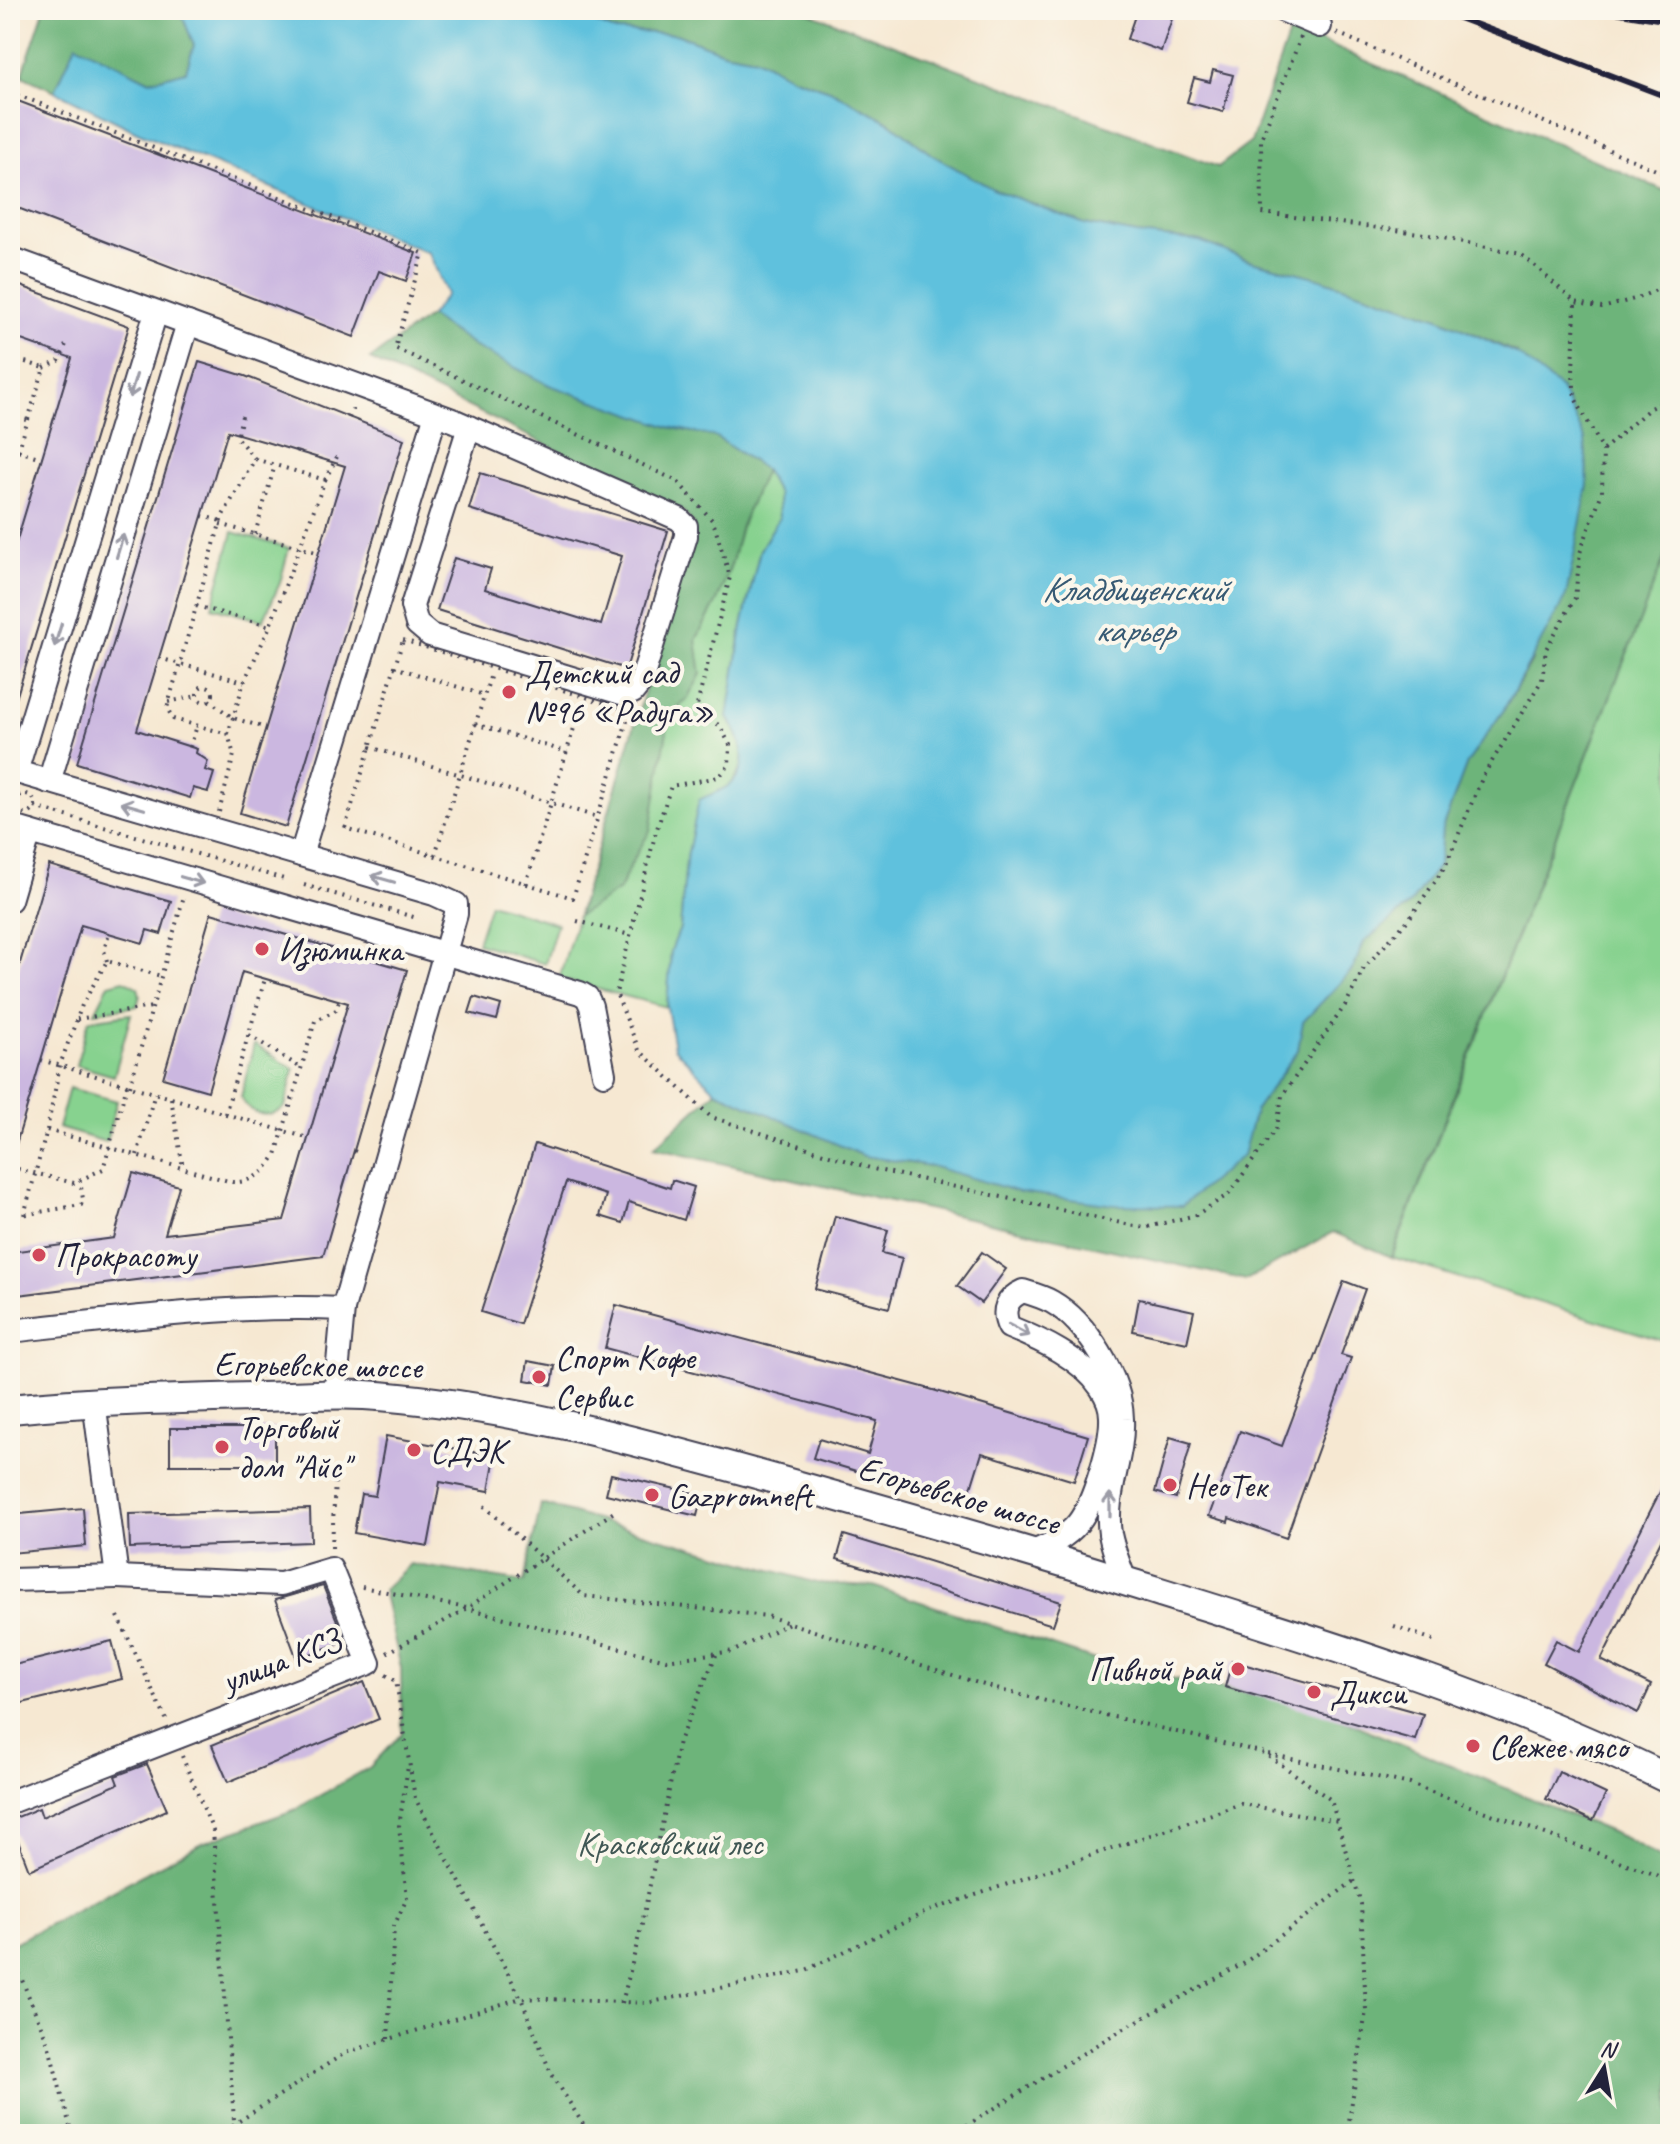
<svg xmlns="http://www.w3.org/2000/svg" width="1680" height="2144" font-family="Caveat,sans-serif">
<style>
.green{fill:#87d28f;stroke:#547a65;stroke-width:2}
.forest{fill:#6db47a;stroke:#486b5a;stroke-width:2}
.water{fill:#5fc1dd;stroke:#40728c;stroke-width:2}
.building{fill:#cbb7e0}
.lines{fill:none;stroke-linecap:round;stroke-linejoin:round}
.minor-casing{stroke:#424052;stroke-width:26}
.major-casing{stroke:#424052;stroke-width:32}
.path{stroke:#424052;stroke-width:4;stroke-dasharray:2 6;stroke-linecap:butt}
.minor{stroke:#fff;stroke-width:22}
.major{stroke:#fff;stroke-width:28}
.rail{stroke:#22223b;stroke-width:6}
.oneway{stroke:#9c9ca7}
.poi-dot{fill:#d1495b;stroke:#fbf7ec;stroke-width:3}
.labels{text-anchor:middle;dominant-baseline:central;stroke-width:8;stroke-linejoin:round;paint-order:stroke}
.poi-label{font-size:34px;fill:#22223b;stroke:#fbf7ec;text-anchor:start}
.street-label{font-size:34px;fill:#22223b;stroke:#fbf7ec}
.park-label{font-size:34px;fill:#405754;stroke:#fbf7ec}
.water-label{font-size:36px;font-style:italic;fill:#375a74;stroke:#fbf7ec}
</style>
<rect width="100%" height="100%" fill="#fbf7ec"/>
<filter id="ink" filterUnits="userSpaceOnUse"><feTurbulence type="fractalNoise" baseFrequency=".0125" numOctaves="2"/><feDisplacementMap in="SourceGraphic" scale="16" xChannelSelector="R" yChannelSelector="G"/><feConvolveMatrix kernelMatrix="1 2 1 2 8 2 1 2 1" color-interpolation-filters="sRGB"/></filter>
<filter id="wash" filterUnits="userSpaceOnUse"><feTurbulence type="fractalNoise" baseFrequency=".006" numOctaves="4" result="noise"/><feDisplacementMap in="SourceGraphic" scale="32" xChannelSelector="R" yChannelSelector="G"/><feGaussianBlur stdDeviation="1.8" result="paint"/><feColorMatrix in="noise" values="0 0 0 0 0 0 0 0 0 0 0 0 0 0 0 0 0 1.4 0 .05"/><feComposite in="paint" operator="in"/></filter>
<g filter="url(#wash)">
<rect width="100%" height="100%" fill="#f6e8d2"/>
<g class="green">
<polygon points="765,470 778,494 779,518 760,550 742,626 728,717 741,738 743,764 686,862 680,928 671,951 667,1007 559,979 694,525"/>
<polygon points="233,532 289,548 280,583 263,621 212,607"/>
<polygon points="1670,543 1670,1343 1392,1257"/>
<polygon points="490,903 557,924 545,964 477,943"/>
<polygon points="124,980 138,988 140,995 137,1006 95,1012 109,984"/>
<polygon points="131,1014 114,1076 76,1065 89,1020"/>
<path d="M254,1044L294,1069L285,1107C268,1121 250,1115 241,1097Z"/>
<polygon points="69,1088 117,1101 106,1142 58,1128"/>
</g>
<g class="forest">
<polygon points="44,10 180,10 194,45 186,71 150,81 76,45 55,91 22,76"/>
<polygon points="568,10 802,10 1218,167 1251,142 1291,28 1670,193 1670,543 1391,1257 1333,1232 1246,1280 653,1148 716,1091 865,1156 931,1166 1242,1155 1255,1111 1298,1050 1302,1022 1353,969 1364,942 1410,904 1439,864 1442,829 1467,763 1503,711 1532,661 1517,353 1439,318 1315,277 1247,260 1200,241 1137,234 1085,224 993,189 932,155 891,123 830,90 791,77 756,58 723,52 676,34 614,31"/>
<polygon points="430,316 475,347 669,427 716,437 765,470 741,526 732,562 717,601 696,640 701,674 689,696 669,719 650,831 633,860 619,890 578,916 694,525 683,511 370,359"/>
<polygon points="541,1504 817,1583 873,1586 1116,1667 1310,1706 1625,1838 1670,1863 1670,2134 10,2134 10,1945 202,1843 294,1810 370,1767 402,1733 401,1668 383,1590 410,1564 524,1582"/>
</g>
<path class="water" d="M180,10H568L614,31L676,34L723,52L756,58L791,77L830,90L891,123L932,155L993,189L1085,224L1137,234L1200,241L1247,260L1315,277L1439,318L1517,354L1561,389L1585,439L1588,485L1566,596L1503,711L1467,763L1442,829L1439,864L1410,904L1364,942L1353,969L1303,1022L1298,1050L1255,1111L1243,1155L1182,1206L1114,1205L1019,1192L931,1166L864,1156L716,1091L674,1048L667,1007L671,951L680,928L686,862L699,800C708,795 725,790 733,782C751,762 740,737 728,717L742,626L760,550L779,518L778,494L765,470L716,437L669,427L549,385L475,347L430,316L447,294L429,253L137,132L55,91L76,44L150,81L186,71L194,45Z"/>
<g id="blocks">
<g class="building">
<polygon points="1137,10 1175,10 1161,51 1127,39"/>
<polygon points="1213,70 1233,75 1223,112 1187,102 1194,78 1210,82"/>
<polygon points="10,98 416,253 406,281 379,271 354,337 10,205"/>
<polygon points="10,282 129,326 15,702 10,701 10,563 72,358 10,336"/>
<polygon points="199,362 245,376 404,439 286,827 240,813 345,466 266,442 228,431 137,730 197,749 196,753 208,761 205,770 214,773 208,792 193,788 190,798 77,763"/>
<polygon points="480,473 668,531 626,669 437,610 454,558 491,569 485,589 601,625 622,556 469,509"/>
<polygon points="49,865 171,901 161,934 147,930 143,943 81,925 14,1151 10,1150 10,997"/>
<polygon points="211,913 407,970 323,1256 10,1296 10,1252 114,1238 133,1173 179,1186 165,1234 284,1220 348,1003 242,972 208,1091 163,1078"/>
<polygon points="474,997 501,1005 497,1020 469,1013"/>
<polygon points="535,1144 670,1188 672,1180 694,1187 684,1220 629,1202 623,1223 600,1216 606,1195 566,1182 520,1324 481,1312"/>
<polygon points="835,1216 888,1230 882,1253 902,1258 889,1308 815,1289"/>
<polygon points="982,1252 1006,1269 981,1303 957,1286"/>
<polygon points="1344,1281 1365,1289 1341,1355 1351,1358 1286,1538 1229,1518 1228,1522 1209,1516 1240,1431 1282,1446"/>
<polygon points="1139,1299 1194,1311 1187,1343 1133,1331"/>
<polygon points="616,1305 923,1387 1088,1436 1074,1481 982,1453 966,1504 813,1458 819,1439 868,1454 877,1421 605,1348"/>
<polygon points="528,1361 555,1366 552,1385 525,1380"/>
<rect x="170" y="1428" width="105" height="37"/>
<polygon points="386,1436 495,1456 489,1491 440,1482 428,1546 354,1533 361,1494 375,1496"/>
<polygon points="1170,1437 1191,1443 1176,1498 1155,1492"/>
<polygon points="1670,1472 1670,1522 1601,1660 1651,1685 1638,1713 1544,1663 1556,1640 1579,1652"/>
<polygon points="611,1474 702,1495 697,1516 606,1494"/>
<polygon points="83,1508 86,1546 10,1553 10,1515"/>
<polygon points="310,1509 311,1542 130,1548 129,1514"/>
<polygon points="844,1535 1061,1602 1053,1625 837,1559"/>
<polygon points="323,1586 345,1641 297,1659 275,1600"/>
<polygon points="112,1641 122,1679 10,1706 10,1666"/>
<polygon points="1232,1661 1423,1714 1415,1740 1225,1687"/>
<polygon points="364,1682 379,1719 228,1782 212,1745"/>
<polygon points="147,1764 167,1810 29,1870 10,1820 39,1808 42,1817 118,1784 115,1776"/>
<polygon points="1559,1772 1606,1794 1593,1821 1546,1799"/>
</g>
</g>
</g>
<g filter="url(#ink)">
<use href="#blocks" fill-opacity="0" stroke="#424052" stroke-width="2"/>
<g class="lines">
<defs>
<g id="minor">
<polyline points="1282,10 1320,26"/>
<polyline points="10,258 436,414 301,855"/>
<polyline points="436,414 455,421 679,519 686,526 686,536 641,682 633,692 621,693 430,635 417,624 412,606 469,427"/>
<polyline points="10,770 434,894 456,904 456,914 343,1309 335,1396"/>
<polyline points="16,772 156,312"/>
<polyline points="49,782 188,323"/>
<polyline points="10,826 580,993 587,997 591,1006 604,1074"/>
<polyline points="10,900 30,832"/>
<path d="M10,1331C121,1319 232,1304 343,1309"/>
<path d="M1031,1553C1049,1545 1066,1538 1078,1523C1094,1503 1112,1442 1111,1417C1111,1406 1107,1397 1101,1388C1081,1358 1041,1340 1009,1327C1001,1310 1007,1298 1023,1291C1033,1294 1043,1297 1052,1302C1087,1322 1121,1378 1122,1419C1124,1458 1104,1494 1110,1534C1113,1550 1120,1566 1125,1581"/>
<polyline points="10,1580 117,1577"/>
<polyline points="10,1802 369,1663 331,1569 281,1584 117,1577 94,1401"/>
</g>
<path id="major" d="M10,1409C91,1401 171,1399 252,1397C289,1397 327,1393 364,1395C506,1404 642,1442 778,1480C892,1512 1006,1544 1118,1579C1305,1637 1495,1693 1670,1780"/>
</defs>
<use href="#minor" class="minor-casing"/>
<use href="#major" class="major-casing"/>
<g class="path">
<polyline points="1337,33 1670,176"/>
<polyline points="1301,37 1261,139 1262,213 1419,233 1521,254 1575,302 1602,308 1638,298 1670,284"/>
<polyline points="10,92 423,253 395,348 677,481 713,521 730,577 696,709 720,726 730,745 729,765 719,777 671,786 655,835 616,993 639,1050 711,1117 873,1169 1144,1228 1196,1215 1229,1194 1277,1127 1282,1096 1346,1004 1364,968 1409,919 1445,867 1483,776 1542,680 1546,649 1575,598 1580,553 1602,492 1603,450 1575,398 1573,374 1575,302"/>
<polyline points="1664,173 1670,188"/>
<polyline points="10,357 44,368 10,478"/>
<polyline points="44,368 59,361 67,342"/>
<polyline points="10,415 27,420"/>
<polyline points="242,416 237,438 255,459"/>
<polyline points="349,418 354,405"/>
<polyline points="1603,450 1650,408 1670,399"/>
<polyline points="18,451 42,458"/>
<polyline points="325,480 339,453"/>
<polyline points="202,516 221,521"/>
<polyline points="220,524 319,553"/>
<polyline points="255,534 275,465"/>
<polyline points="196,606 270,626"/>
<polygon points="403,640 630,711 573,898 345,828"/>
<polyline points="159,658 244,682"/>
<polyline points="394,667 484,695"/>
<circle cx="205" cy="694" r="8"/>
<polyline points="209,700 233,718 266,728"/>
<polyline points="168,702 197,696"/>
<polyline points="475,724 567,752"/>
<polyline points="190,747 197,726"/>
<polyline points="370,747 597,817"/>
<circle cx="25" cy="804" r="10"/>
<polyline points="35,807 284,879"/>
<polyline points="219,812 234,755 228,734 173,719 167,708 222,517 255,459 325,480 270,626 244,682 228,734"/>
<polyline points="435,855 491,674"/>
<polyline points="526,884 582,702"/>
<polyline points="304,885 417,918"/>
<polyline points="577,921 630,935"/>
<polyline points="107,961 104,950 109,933"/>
<polyline points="77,1019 152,1007"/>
<polyline points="249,1035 301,1068"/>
<polyline points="41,1060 308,1138"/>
<polyline points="130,1086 184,896"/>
<polyline points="171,1098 183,1168"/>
<polyline points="225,1114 265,979"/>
<path d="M47,1130L232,1182C251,1183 266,1172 276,1155L315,1021L336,1010L339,1001"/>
<polyline points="354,1151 358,1153"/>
<polyline points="137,1155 155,1093"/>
<polyline points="10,1167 74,1183 103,1169 127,1085"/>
<polyline points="24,1215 47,1130 60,1065 82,1005 107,961 161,976"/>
<polyline points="10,1217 81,1205 83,1199 80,1181"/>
<polyline points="484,1506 584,1596 767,1616 1000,1690 1265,1753 1331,1800 1361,1904 1366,2011 1347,2134"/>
<polyline points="332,1548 335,1478"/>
<polyline points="362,1587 466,1608 666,1660 734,1651 789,1623"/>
<polyline points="118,1616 166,1719"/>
<polyline points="1394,1626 1436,1641"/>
<polyline points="387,1653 459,1613 614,1512"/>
<polyline points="386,1675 396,1681 415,1798 521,1998 550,2071 589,2134"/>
<polyline points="1268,1754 1410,1784 1670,1880"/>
<polyline points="182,1756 213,1831 235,2134"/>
<polyline points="10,1951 48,2043 72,2134"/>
<polyline points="622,2003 642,1924 679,1741 717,1653"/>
<polyline points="388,2039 394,1926 407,1898 399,1826 408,1766"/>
<polyline points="219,2134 345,2053 521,1998 647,2003 804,1971 926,1912 1241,1804 1338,1821"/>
<polyline points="953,2134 1119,2031 1243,1964 1355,1880"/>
</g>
<use href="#minor" class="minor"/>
<use href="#major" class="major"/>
<g class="rail">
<polyline points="1438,10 1670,98"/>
<polyline points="1602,10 1670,21"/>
</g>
</g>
<defs><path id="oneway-shaft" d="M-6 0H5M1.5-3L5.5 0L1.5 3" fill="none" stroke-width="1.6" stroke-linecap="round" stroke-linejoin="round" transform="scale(2)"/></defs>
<g class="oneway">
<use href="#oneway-shaft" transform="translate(133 386) rotate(107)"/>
<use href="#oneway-shaft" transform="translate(120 546) rotate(-73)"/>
<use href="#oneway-shaft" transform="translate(58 635) rotate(107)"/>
<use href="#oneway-shaft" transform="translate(133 806) rotate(-164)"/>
<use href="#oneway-shaft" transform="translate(383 879) rotate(-164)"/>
<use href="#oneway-shaft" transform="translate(192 880) rotate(16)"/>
<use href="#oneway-shaft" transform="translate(1019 1330) rotate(28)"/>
<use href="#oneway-shaft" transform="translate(1110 1505) rotate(-90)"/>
</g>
</g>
<g class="poi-dot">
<circle cx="509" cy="692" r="8"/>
<circle cx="262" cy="949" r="8"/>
<circle cx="39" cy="1255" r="8"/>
<circle cx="539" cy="1377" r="8"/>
<circle cx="222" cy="1447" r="8"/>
<circle cx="414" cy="1450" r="8"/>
<circle cx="1170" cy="1485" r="8"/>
<circle cx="652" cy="1495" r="8"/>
<circle cx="1238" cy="1669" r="8"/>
<circle cx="1314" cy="1692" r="8"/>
<circle cx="1473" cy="1746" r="8"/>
</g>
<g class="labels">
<g class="poi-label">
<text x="525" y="672">Детский сад<tspan x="525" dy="39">№96 «Радуга»</tspan></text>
<text x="278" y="949">Изюминка</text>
<text x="55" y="1255">Прокрасоту</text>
<text x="555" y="1357">Спорт Кофе<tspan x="555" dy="39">Сервис</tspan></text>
<text x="238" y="1427">Торговый<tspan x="238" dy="39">дом "Айс"</tspan></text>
<text x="430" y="1450">СДЭК</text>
<text x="1186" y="1485">НеоТек</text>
<text x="668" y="1495">Gazpromneft</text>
<text x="1222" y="1669" text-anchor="end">Пивной рай</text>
<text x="1330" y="1692">Дикси</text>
<text x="1489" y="1746">Свежее мясо</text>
</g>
<g class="street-label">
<text transform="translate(318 1365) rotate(1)">Егорьевское шоссе</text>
<text transform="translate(959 1495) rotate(16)">Егорьевское шоссе</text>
<text transform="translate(281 1660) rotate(-21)">улица КСЗ</text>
</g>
<g class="park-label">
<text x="670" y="1843">Красковский лес</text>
</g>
<g class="water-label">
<text x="1134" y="589">Кладбищенский<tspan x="1134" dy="41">карьер</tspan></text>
</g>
</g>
<rect width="1680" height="2144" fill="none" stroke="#fbf7ec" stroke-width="40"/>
<g transform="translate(1604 2068) rotate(11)" stroke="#fbf7ec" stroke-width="6" paint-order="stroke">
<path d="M0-6L14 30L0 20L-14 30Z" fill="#22223b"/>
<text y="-12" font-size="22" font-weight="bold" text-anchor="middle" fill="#22223b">N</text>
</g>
</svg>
